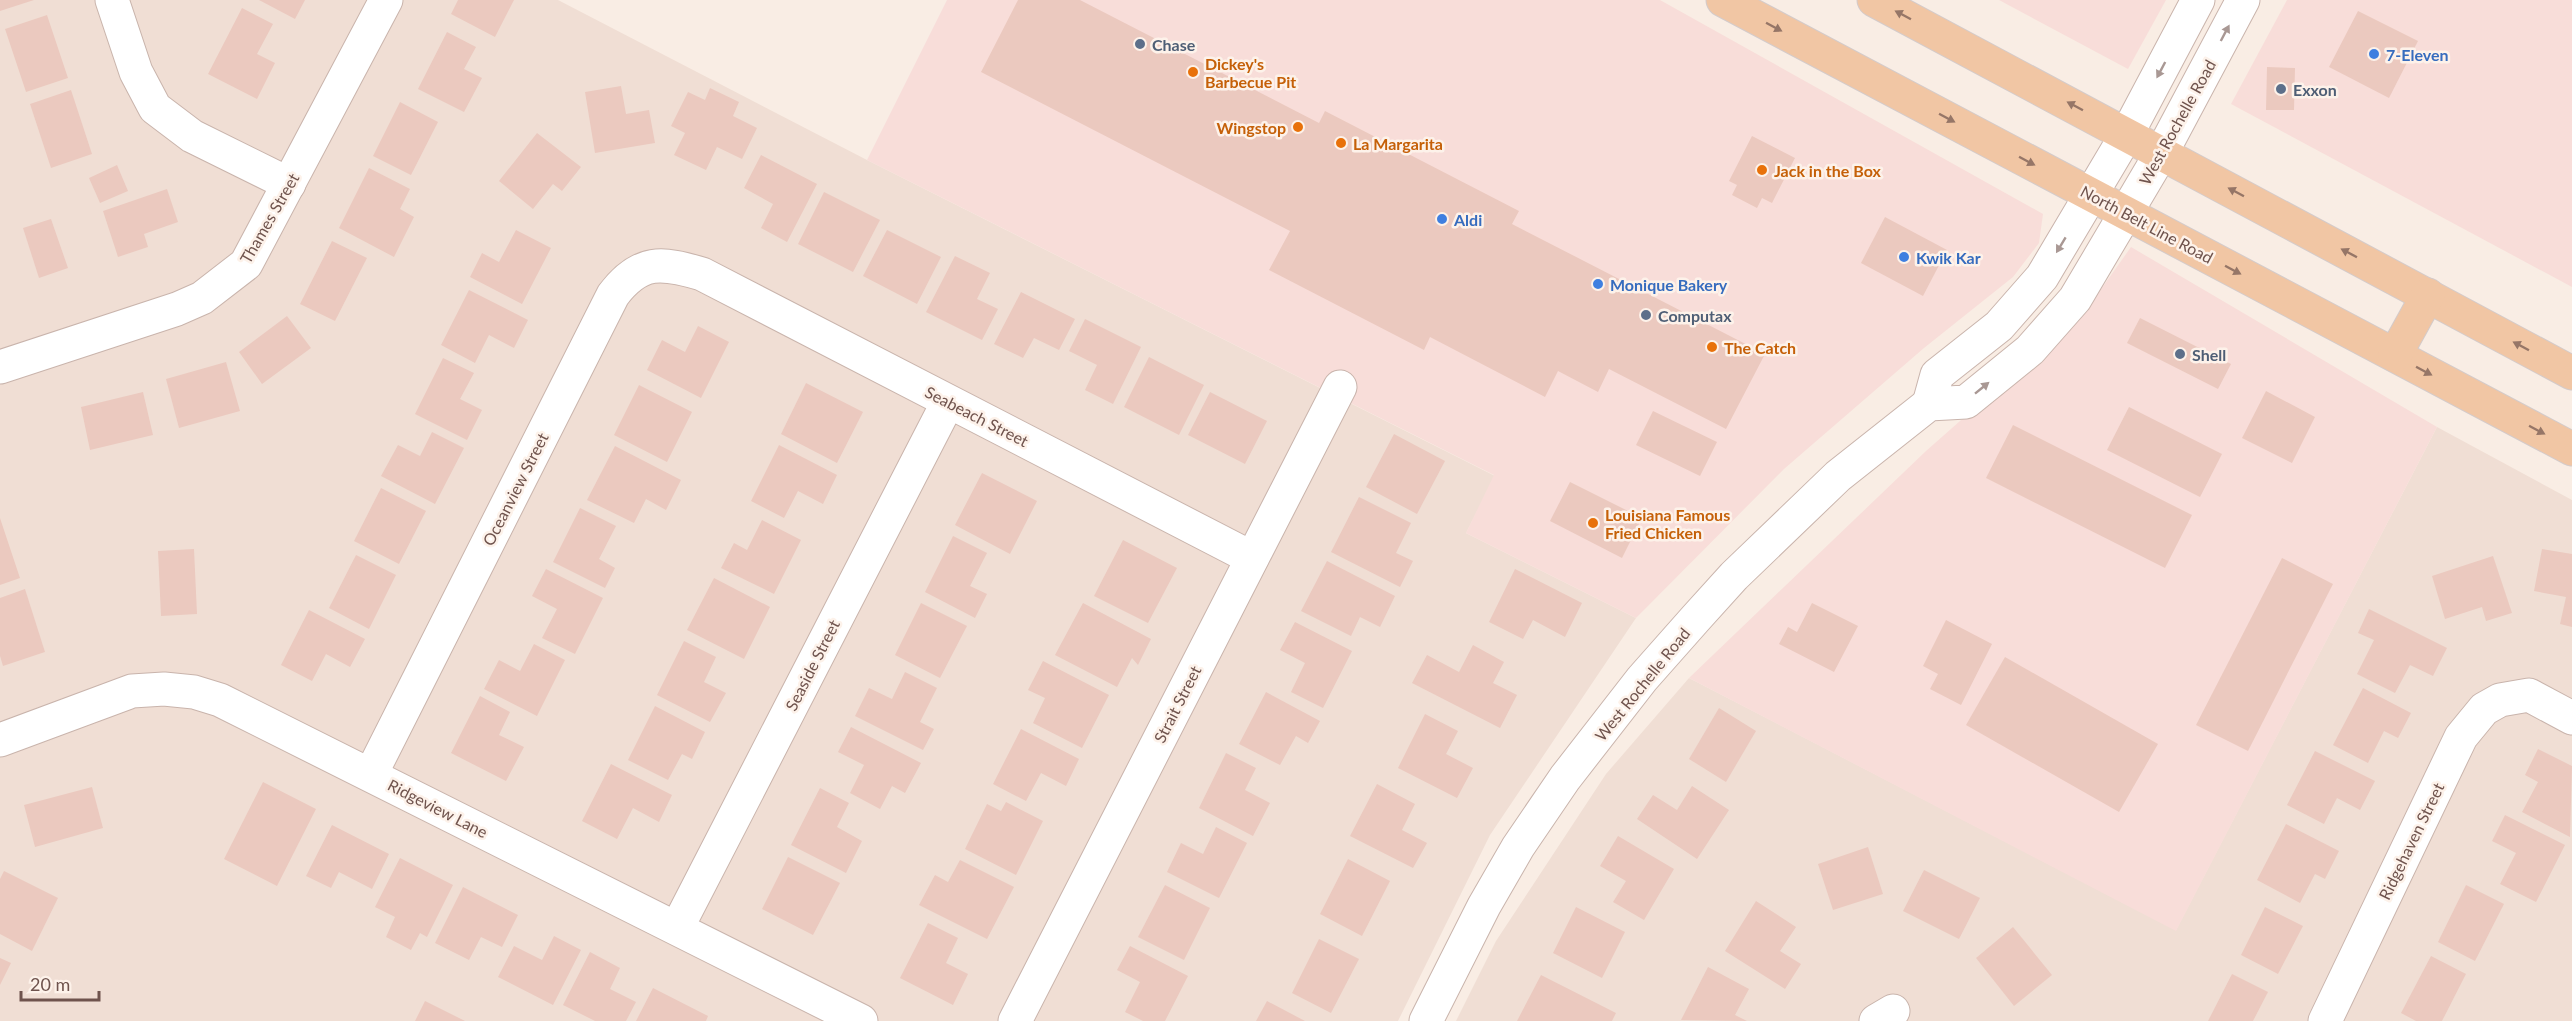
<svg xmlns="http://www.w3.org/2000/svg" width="2572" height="1021" font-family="Lato,sans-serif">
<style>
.residential{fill:#f0ded4}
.commercial{fill:#f8ddd9}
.building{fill:#ebc9bf}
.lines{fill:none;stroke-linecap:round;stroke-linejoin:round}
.minor-casing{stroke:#c9b4ac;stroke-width:35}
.major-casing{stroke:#d4cbca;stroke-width:35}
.minor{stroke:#fff;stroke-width:33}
.major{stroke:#f1c6a4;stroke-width:33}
.oneway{fill:#967667}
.oneway2{fill:#a99894}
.service-dot{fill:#5c6f8a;stroke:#fdf2ea;stroke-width:2}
.shop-dot{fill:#3f7fe0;stroke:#fdf2ea;stroke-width:2}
.food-dot{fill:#e8710a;stroke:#fdf2ea;stroke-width:2}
.labels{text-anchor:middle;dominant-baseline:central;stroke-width:5;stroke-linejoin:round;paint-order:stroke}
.service-label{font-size:16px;font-weight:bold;fill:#4e5e75;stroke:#fdf2ea;text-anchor:start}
.shop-label{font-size:16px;font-weight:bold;fill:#366cbe;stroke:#fdf2ea;text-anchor:start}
.food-label{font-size:16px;font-weight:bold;fill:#c56008;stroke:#fdf2ea;text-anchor:start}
.street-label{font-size:16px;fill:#6f534d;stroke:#fdf2ea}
</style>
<rect width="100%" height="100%" fill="#f9ede4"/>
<g class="residential">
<polygon points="0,0 558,0 867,160 1495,476 1466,533 1636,618 1490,835 1398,1021 0,1021"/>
<polygon points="2437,427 2572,500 2572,1021 1456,1021 1496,941 1606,774 1689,678 2176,930"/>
</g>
<g class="commercial">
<polygon points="947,0 1660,0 2043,214 2039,243 2013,277 1924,348 1784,469 1636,618 1466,533 1494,475 867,160"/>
<polygon points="1999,0 2166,0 2128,69"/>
<polygon points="2287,0 2572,0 2572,287 2231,104"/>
<polygon points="2131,247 2437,427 2176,931 1689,678 1926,451 2087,309"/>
</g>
<g class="building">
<polygon points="0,0 34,0 0,11"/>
<polygon points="259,0 305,0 295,19"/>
<polygon points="458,0 514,0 495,37 451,14"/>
<polygon points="1018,0 1080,0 1319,123 1325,111 1519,211 1512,224 1765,354 1726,429 1609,369 1598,392 1558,371 1545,397 1430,337 1424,350 1269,270 1290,231 981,72"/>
<polygon points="242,8 273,24 257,54 275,63 257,99 208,74"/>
<polygon points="2358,11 2418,41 2389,98 2329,67"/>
<polygon points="47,15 68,78 26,92 5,29"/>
<polygon points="447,32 476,47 464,69 482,78 464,112 418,89"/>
<polygon points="2267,67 2295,68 2294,110 2266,110"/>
<polygon points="621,86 626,114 649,110 655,143 595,153 585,92"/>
<polygon points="710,88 739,102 733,116 757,128 742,159 717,147 706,170 674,155 685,133 671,126 688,92 705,100"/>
<polygon points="71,90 92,154 51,168 30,104"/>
<polygon points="400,102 438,122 411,175 373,156"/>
<polygon points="537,133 581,167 562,191 553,184 533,209 499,181"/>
<polygon points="1752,136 1795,158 1772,203 1762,198 1757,208 1732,195 1737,185 1729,181"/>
<polygon points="761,155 817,184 787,242 761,228 773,204 744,188"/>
<polygon points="117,165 128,191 100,203 89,178"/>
<polygon points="369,168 410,189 400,209 414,217 394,257 339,228"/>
<polygon points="167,189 178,222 144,234 148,247 118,257 103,211"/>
<polygon points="824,192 880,220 853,272 798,244"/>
<polygon points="1885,217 1947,250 1923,296 1861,263"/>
<polygon points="51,219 68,268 39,278 23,228"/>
<polygon points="516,230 551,248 522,304 470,277 482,253 499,262"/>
<polygon points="887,230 941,257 917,304 863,276"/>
<polygon points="332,241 367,258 335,321 300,304"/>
<polygon points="955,256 990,273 977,299 998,309 982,340 926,312"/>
<polygon points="469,290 528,320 514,348 489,335 475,363 441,345"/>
<polygon points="1021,292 1075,319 1059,350 1034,338 1023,358 994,344"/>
<polygon points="287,316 311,348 262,384 239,352"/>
<polygon points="2140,318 2231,364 2218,389 2127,343"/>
<polygon points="1085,319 1141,347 1113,404 1085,390 1097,365 1069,351"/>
<polygon points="698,326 729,342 701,398 647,370 662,340 685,352"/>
<polygon points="1149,357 1204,385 1179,435 1124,407"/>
<polygon points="443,358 474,373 460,399 482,410 467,440 415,414"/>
<polygon points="226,362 240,411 179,428 166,379"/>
<polygon points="806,383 863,412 837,463 781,434"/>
<polygon points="639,385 692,412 667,462 614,435"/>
<polygon points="2266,391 2315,417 2292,463 2242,438"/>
<polygon points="143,392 153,435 90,450 81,407"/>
<polygon points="1210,392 1267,421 1245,464 1188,435"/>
<polygon points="2129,407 2222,454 2200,497 2107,450"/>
<polygon points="1653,411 1717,442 1700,476 1636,445"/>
<polygon points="2013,425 2192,515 2165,568 1986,478"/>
<polygon points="432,432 464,448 435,504 381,476 398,445 420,456"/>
<polygon points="1394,434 1445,461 1417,514 1366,487"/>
<polygon points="779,445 837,475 823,504 798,491 784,518 751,501"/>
<polygon points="615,446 681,480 666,510 646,499 634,523 587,500"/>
<polygon points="982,473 1037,501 1010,554 955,525"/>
<polygon points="1570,482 1642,518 1622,558 1550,521"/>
<polygon points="381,488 426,511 399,564 354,541"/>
<polygon points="1359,497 1411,523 1396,553 1413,561 1400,587 1331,552"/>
<polygon points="580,508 616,526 599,559 615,568 605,588 553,562"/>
<polygon points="0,518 20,578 0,585"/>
<polygon points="762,520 801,540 774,594 721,568 734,543 747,550"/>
<polygon points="953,536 987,553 970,586 987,594 975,618 925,592"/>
<polygon points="1123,540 1177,568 1148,623 1094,596"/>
<polygon points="194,549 197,614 161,616 158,551"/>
<polygon points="2542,549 2572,554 2572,627 2560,624 2566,597 2534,591"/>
<polygon points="356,555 396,575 369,629 329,608"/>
<polygon points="2493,556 2512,613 2486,621 2482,607 2445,619 2432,576"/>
<polygon points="2282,558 2333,584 2248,751 2196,725"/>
<polygon points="1327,561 1395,596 1380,627 1360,617 1351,636 1301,611"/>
<polygon points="546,569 603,598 575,654 542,638 557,609 532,596"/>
<polygon points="1515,569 1582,603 1565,637 1533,620 1523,639 1489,622"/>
<polygon points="714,578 770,607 744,659 687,630"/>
<polygon points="25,589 45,652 3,666 0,656 0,598"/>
<polygon points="921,603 967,626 940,678 895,655"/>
<polygon points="1083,603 1151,639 1138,665 1132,658 1117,687 1055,655"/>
<polygon points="1812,603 1858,626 1834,672 1779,644 1788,627 1797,632"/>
<polygon points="2369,609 2447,648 2433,676 2410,665 2395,693 2357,674 2374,640 2358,633"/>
<polygon points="309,610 365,639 350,667 326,654 312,681 281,665"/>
<polygon points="1946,620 1992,644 1961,705 1930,689 1938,674 1923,666"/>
<polygon points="1295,622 1352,651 1323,708 1291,692 1305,663 1280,650"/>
<polygon points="684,641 716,657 704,682 726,693 710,722 657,695"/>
<polygon points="534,644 565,660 537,716 484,689 499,660 520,671"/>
<polygon points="1473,645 1504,662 1493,683 1517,695 1500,728 1412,683 1427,655 1459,672"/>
<polygon points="2005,657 2158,744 2119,812 1966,725"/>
<polygon points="1043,661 1109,695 1082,748 1033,723 1045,698 1028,690"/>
<polygon points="905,672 937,688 920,722 934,729 923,750 855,716 869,688 892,699"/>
<polygon points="2363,688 2411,713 2398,738 2384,731 2368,763 2333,745"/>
<polygon points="1266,692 1320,721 1308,743 1296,736 1280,765 1239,744"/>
<polygon points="480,696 510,712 499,735 524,747 506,781 451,753"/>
<polygon points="655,706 705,732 692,759 682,754 668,780 628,760"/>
<polygon points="1719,708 1756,731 1726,782 1689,759"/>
<polygon points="1425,714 1458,731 1446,754 1473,768 1457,798 1398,768"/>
<polygon points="851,727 921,763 905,793 892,786 880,809 850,793 864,765 838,752"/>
<polygon points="1021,729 1079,759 1066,786 1041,773 1026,801 993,784"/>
<polygon points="2538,749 2572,766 2570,837 2522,812 2538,782 2525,775"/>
<polygon points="2315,751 2375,781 2360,810 2337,798 2324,824 2287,805"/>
<polygon points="1226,753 1256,768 1245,790 1270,803 1253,836 1199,808"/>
<polygon points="611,764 672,795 659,822 633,808 617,839 582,821"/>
<polygon points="263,782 316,809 277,886 224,859"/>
<polygon points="1377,784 1415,804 1402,830 1427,843 1413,868 1350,836"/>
<polygon points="1692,786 1729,810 1697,859 1637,819 1653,795 1677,810"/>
<polygon points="92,787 103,828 35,847 24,805"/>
<polygon points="820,788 849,803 837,827 862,841 846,873 791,845"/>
<polygon points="1006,802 1043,821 1016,875 965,849 987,804 1001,811"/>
<polygon points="2505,815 2565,845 2536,902 2500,884 2516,853 2492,841"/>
<polygon points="2286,824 2339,851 2325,879 2315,874 2300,903 2257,880"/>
<polygon points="332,825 389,854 372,889 339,872 331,888 306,876"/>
<polygon points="1216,827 1247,843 1219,898 1167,872 1181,843 1203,854"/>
<polygon points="1618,836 1674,869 1644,920 1613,902 1626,881 1600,866"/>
<polygon points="1868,847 1883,894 1833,910 1818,864"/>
<polygon points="788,857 840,883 813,935 762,909"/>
<polygon points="400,858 453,885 427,937 420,933 411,950 386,937 395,917 375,907"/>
<polygon points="1348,859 1390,881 1362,936 1320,914"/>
<polygon points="960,860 1014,887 987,939 919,905 935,875 948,882"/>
<polygon points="1924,870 1980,898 1959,939 1903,911"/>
<polygon points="4,871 58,898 32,951 0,934 0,879"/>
<polygon points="1165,885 1210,908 1184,960 1138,937"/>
<polygon points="2466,885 2504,904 2475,961 2438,942"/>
<polygon points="463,887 518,915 502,947 481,937 469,960 435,943"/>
<polygon points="1756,901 1796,927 1780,951 1801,964 1785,989 1725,951"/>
<polygon points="1576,907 1625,932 1602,978 1553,953"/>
<polygon points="2265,907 2303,926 2278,974 2241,955"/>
<polygon points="928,923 958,938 946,963 968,974 953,1005 900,978"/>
<polygon points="2013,927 2052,975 2014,1006 1976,958"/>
<polygon points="554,936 581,950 553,1005 498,977 514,946 542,960"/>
<polygon points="1319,939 1359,959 1331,1013 1292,993"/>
<polygon points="1130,946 1188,976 1165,1021 1143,1021 1125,1012 1140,982 1117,970"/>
<polygon points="590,952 620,968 610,989 636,1002 626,1021 595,1021 563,1005"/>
<polygon points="2431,956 2466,974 2442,1021 2416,1021 2401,1013"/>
<polygon points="0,958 11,963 0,985"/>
<polygon points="1708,967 1749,989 1735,1015 1747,1021 1681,1020"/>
<polygon points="2232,974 2268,992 2253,1021 2208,1021"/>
<polygon points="1541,975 1616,1013 1612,1021 1517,1021"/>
<polygon points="653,988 708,1016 706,1021 636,1021"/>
<polygon points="425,1001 465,1021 415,1021"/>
<polygon points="1267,1001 1305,1021 1256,1021"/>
</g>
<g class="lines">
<defs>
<g id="minor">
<polyline points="112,0 136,72 155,108 192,136 289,184"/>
<polyline points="0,367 177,309 202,298 246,264 386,0"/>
<polyline points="1929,404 1937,375 1999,326 2042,277 2127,134 2198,0"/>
<polyline points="0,740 132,691 164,689 194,692 220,700 861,1021"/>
<path d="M371,774L613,295C640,259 662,262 702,274L1252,558"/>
<polyline points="677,928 948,402"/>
<polyline points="1015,1021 1340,387"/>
<polyline points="1426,1021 1484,906 1518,847 1565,778 1642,679 1696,618 1734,576 1838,476 1929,404 1966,402 2030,350 2075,299 2162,152 2243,0"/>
<polyline points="1876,1021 1893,1011"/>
<polyline points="2325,1021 2461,737 2484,709 2500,700 2529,695 2572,718"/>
</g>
<g id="major">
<polyline points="1723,0 2572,449"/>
<polyline points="1874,0 2572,373"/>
<polyline points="2395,355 2428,295"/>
</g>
</defs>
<use href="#minor" class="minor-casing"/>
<use href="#major" class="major-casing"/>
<use href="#minor" class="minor"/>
<use href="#major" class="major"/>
</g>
<defs><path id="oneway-solid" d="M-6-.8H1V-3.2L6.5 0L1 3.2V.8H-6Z" transform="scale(1.5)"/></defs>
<g class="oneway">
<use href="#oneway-solid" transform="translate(1903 15) rotate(-152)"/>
<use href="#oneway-solid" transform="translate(1774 27) rotate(28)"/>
<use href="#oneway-solid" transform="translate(2075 106) rotate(-152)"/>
<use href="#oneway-solid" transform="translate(1947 118) rotate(28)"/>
<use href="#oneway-solid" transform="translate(2027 161) rotate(28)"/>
<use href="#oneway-solid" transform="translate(2236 192) rotate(-152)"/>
<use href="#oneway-solid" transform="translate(2349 253) rotate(-152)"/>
<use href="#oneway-solid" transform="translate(2233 270) rotate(28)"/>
<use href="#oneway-solid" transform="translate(2521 346) rotate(-152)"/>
<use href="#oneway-solid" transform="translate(2424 371) rotate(28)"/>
<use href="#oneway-solid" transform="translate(2537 430) rotate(28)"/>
</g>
<g class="oneway2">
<use href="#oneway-solid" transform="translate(2225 33) rotate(-62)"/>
<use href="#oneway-solid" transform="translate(2161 70) rotate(118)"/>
<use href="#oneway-solid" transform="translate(2061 245) rotate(121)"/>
<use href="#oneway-solid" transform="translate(1982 388) rotate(-39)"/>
</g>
<g class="service-dot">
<circle cx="1140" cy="44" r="6"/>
<circle cx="2281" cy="89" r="6"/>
<circle cx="1646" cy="315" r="6"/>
<circle cx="2180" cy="354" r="6"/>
</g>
<g class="shop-dot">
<circle cx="2374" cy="54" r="6"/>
<circle cx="1442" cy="219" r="6"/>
<circle cx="1904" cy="257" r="6"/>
<circle cx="1598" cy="284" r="6"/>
</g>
<g class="food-dot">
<circle cx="1193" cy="72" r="6"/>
<circle cx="1298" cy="127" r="6"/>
<circle cx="1341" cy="143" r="6"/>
<circle cx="1762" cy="170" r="6"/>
<circle cx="1712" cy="347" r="6"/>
<circle cx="1593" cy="523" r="6"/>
</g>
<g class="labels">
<g class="service-label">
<text x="1152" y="44">Chase</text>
<text x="2293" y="89">Exxon</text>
<text x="1658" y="315">Computax</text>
<text x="2192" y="354">Shell</text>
</g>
<g class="shop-label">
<text x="2386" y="54">7-Eleven</text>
<text x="1454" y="219">Aldi</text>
<text x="1916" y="257">Kwik Kar</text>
<text x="1610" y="284">Monique Bakery</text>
</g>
<g class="food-label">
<text x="1205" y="63">Dickey's<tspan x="1205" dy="18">Barbecue Pit</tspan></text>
<text x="1286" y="127" text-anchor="end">Wingstop</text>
<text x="1353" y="143">La Margarita</text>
<text x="1774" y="170">Jack in the Box</text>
<text x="1724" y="347">The Catch</text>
<text x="1605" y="514">Louisiana Famous<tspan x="1605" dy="18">Fried Chicken</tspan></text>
</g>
<g class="street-label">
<text transform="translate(2177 122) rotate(-61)">West Rochelle Road</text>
<text transform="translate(269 218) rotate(-60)">Thames Street</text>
<text transform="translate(2147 224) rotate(28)">North Belt Line Road</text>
<text transform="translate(977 416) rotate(27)">Seabeach Street</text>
<text transform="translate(515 489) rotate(-63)">Oceanview Street</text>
<text transform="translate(812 665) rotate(-63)">Seaside Street</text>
<text transform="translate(1642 684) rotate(-51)">West Rochelle Road</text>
<text transform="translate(1177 704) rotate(-63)">Strait Street</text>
<text transform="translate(438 808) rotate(27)">Ridgeview Lane</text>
<text transform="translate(2411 841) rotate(-64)">Ridgehaven Street</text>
</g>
</g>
<path d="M21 991v9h78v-9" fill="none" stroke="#6f534d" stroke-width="3"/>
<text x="30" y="991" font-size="18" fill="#6f534d" stroke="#fdf2ea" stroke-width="4.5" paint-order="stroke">20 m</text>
</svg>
